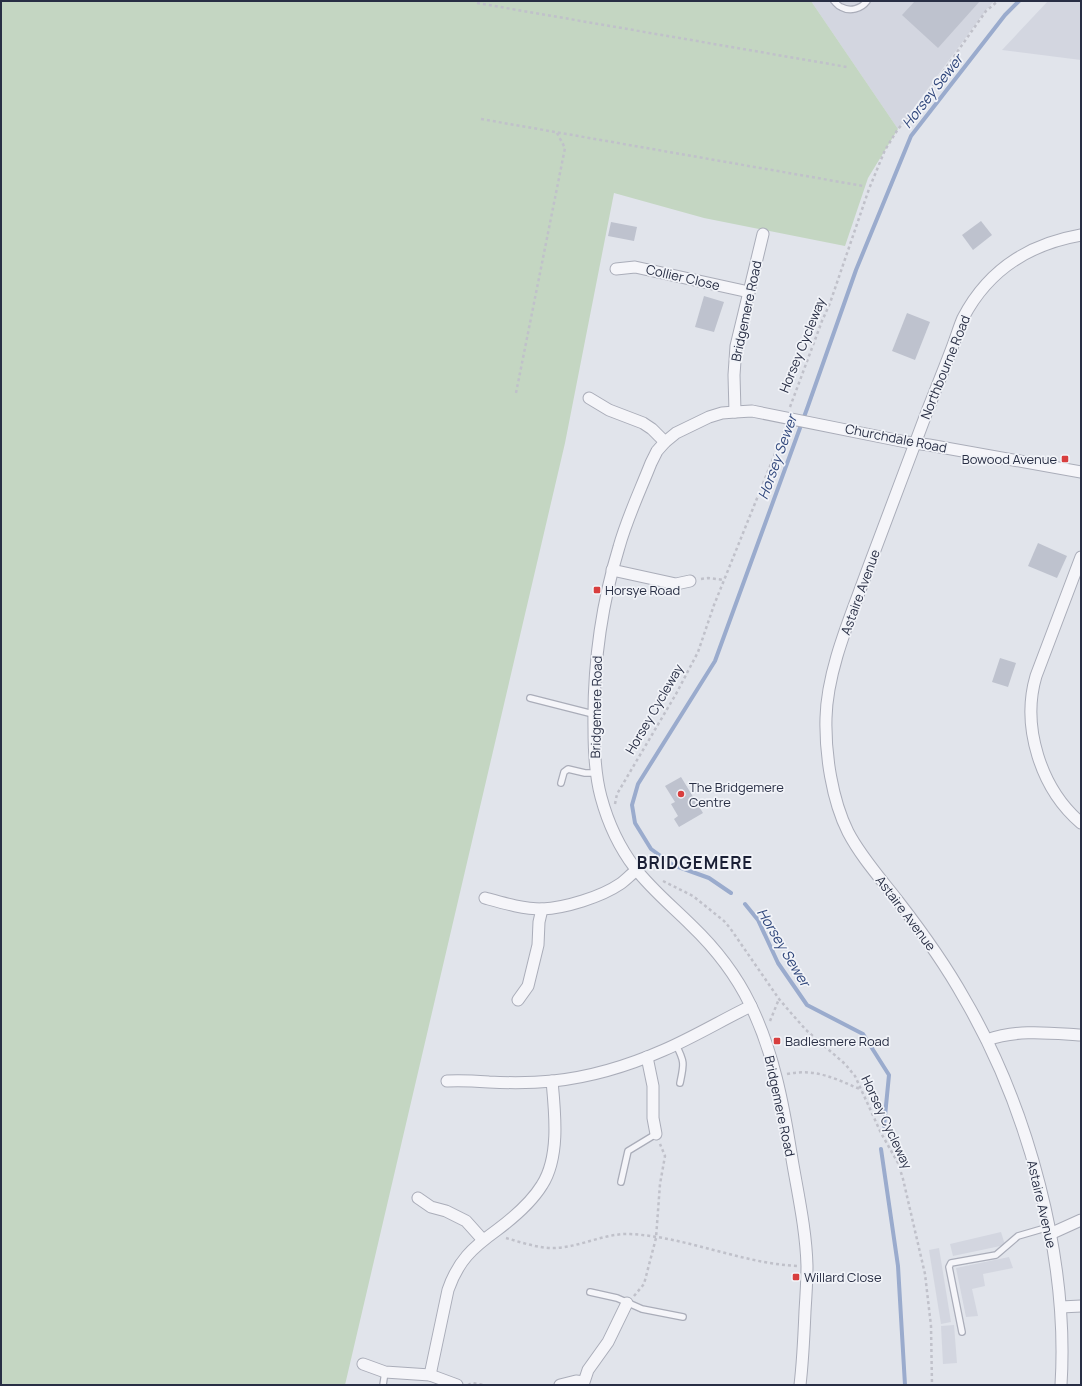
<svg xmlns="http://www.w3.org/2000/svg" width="1082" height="1386" font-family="Manrope,sans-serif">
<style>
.built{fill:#d3d6e0}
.green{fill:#c4d6c2}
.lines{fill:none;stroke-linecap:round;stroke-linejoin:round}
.stream{stroke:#9aabcd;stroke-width:4}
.building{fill:#bec2ce}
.service-casing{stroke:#aaadb9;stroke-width:8}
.minor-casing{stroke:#aaadb9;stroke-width:13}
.path{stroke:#c0c1ca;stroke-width:2.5;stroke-dasharray:3 3;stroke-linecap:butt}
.service{stroke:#f5f5f9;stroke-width:5.5}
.minor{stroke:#f5f5f9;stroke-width:11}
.poi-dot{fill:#d83e3e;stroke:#f1f3f8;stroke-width:1.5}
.labels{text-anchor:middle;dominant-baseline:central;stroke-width:3.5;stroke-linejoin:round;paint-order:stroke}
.street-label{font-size:13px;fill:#282e44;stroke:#f1f3f8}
.poi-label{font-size:13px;fill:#282e44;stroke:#f1f3f8;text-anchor:start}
.water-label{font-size:14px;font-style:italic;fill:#2f467b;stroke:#f1f3f8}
.district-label{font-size:17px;font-weight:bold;letter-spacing:1px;fill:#1a1f35;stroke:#f1f3f8}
</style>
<rect width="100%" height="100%" fill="#e1e4eb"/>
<g class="built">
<polygon points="811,1 994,1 986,10 898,129"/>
<polygon points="1048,1 1081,1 1081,60 1002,50"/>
<polygon points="1001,1232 1005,1245 953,1256 950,1244"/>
<polygon points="939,1248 951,1322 941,1324 929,1250"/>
<polygon points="1009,1257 1013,1268 983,1274 985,1286 972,1289 978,1316 966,1317 956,1268"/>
<polygon points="954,1325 957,1363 943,1364 941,1326"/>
</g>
<polygon class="green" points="1,1 811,1 898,129 868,178 845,246 704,218 614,193 565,443 345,1385 1,1385"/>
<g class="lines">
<g class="stream">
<polyline points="731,893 709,878 673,865 651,849 635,823 632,805 638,784 715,661 808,406 856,270 911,136 1005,15 1019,1"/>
<polyline points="745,904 758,920 778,963 807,1005 863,1034 889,1075 884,1126"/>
<polyline points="881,1149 898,1266 905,1385"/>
</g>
</g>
<g class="building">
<polygon points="915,1 980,1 938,48 902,15"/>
<polygon points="981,221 992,235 973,250 962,235"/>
<polygon points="611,222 637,227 634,241 608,236"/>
<polygon points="704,296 724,302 714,332 695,327"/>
<polygon points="907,313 930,322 915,360 892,351"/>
<polygon points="1038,543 1067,556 1057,578 1028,566"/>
<polygon points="1000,658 1016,663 1008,687 992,682"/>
<polygon points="681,777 703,813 679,827 674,819 678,816 671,804 675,802 665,786"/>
</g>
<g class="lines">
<defs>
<g id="service">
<path d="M834,1C836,3 838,6 841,7C850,12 861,9 867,1"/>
<polyline points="530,698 593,714"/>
<polyline points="561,783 564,772 568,769 585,773 596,773"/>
<path d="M676,1045C685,1062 684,1064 680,1083"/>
<polyline points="621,1182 628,1151 656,1134"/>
<polyline points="590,1292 617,1298 642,1309 683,1317"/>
<polyline points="962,1332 949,1267 951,1263 996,1255 1018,1236 1049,1227"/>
<polyline points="383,1385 385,1372"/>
</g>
<g id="minor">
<polyline points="616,269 635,267 749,292"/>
<polyline points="589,398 609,410 643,423 652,429 665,442"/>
<polyline points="735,412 734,375 736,346 763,234"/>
<path d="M1081,557L1036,676C1021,727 1041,789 1081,823"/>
<polyline points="612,570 676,584 690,581"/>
<path d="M485,898C503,903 523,909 542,909C565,908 601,897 620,884C626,880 631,874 637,870"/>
<polyline points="518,1000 528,986 538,945 539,922 542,909"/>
<path d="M987,1040C1018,1029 1049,1033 1081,1035"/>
<polyline points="647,1057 653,1086 653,1118 656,1134"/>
<path d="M447,1081C461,1080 475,1081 489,1082C510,1083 532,1083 553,1081C591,1077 630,1065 664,1050C694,1037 722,1020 751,1006"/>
<polyline points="418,1198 431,1207 446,1211 466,1221 483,1240"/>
<polyline points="1050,1234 1081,1220"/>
<polyline points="1061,1307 1081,1306"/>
<polyline points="363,1364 385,1372 430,1375 457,1385"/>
<path d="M430,1375L448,1290C458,1261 472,1248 497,1230C513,1218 531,1203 542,1185C560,1157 555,1113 552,1081"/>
<polyline points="560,1385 576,1381 584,1382 588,1370 608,1342 627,1303"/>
<path d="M800,1385C803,1360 804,1335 805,1311C806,1296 807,1281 807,1266C806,1228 797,1190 791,1153C783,1102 773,1051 750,1004C736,975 715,948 691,925C672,906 652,890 635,868C619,847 608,823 601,797C595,775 594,751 594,728C593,667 601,606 619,547C627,518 640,491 651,463L657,451L665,442L676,433L709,417L722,413L735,412L752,411L906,442L929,445L1081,472"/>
<path d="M1061,1385C1069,1258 1028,1107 964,998C945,964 922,932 898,901C881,879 861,857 848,832C832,800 825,754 826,718C827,671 850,618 866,574C887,519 907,464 928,409C936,389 944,369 952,348C956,338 959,327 963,318C988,270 1029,244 1081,235"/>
</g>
</defs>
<use href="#service" class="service-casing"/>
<use href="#minor" class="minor-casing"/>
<g class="path">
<polyline points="477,3 847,67"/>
<polyline points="481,119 863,186"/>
<polyline points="516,393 565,148 557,133"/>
<polyline points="790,407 822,321 830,303 869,189 885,150 898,129 919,106 986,11 998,1"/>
<polyline points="701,579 708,578 724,580"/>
<polyline points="615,804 617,794 676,694 698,652 714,605 785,429"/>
<polyline points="663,881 693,896 724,921 730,928 779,999 791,1013 806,1030 845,1064 855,1076 881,1133 898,1163 903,1179 925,1274 931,1326 932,1385"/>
<polyline points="770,1021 779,999"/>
<path d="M787,1074C816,1068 836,1079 862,1090"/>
<path d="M506,1238C520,1242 534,1247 550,1248C577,1249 603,1233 630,1234C687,1237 740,1263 797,1266"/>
<polyline points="634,1296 644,1284 656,1238 660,1184 665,1156 660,1144"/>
<polyline points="468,1385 472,1383 484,1385"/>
</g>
<use href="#service" class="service"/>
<use href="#minor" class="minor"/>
</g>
<g class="poi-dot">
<rect x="1061" y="455" width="8" height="8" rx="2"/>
<rect x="593" y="586" width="8" height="8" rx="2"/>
<circle cx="681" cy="794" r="4"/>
<rect x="773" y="1037" width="8" height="8" rx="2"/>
<rect x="792" y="1273" width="8" height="8" rx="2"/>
</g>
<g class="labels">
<g class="street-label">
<text transform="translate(683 277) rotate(13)">Collier Close</text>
<text transform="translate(746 311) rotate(-78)">Bridgemere Road</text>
<text transform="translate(802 345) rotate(-68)">Horsey Cycleway</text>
<text transform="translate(945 367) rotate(-68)">Northbourne Road</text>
<text transform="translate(896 438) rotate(11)">Churchdale Road</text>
<text transform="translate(860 592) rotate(-70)">Astaire Avenue</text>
<text transform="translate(596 707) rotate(-89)">Bridgemere Road</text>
<text transform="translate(654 709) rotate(-60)">Horsey Cycleway</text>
<text transform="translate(906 913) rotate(53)">Astaire Avenue</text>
<text transform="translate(780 1106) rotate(78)">Bridgemere Road</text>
<text transform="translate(887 1122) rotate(65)">Horsey Cycleway</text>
<text transform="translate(1042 1204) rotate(77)">Astaire Avenue</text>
</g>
<g class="poi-label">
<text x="1057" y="459" text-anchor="end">Bowood Avenue</text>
<text x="605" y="590">Horsye Road</text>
<text x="689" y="787">The Bridgemere<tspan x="689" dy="15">Centre</tspan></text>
<text x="785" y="1041">Badlesmere Road</text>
<text x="804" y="1277">Willard Close</text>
</g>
<g class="water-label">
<text transform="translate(932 91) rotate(-52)">Horsey Sewer</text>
<text transform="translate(777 457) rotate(-70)">Horsey Sewer</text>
<text transform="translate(784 947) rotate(59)">Horsey Sewer</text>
</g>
<g class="district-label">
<text x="695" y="862">BRIDGEMERE</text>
</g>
</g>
<rect width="1082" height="1386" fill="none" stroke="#282e44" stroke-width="4"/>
</svg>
